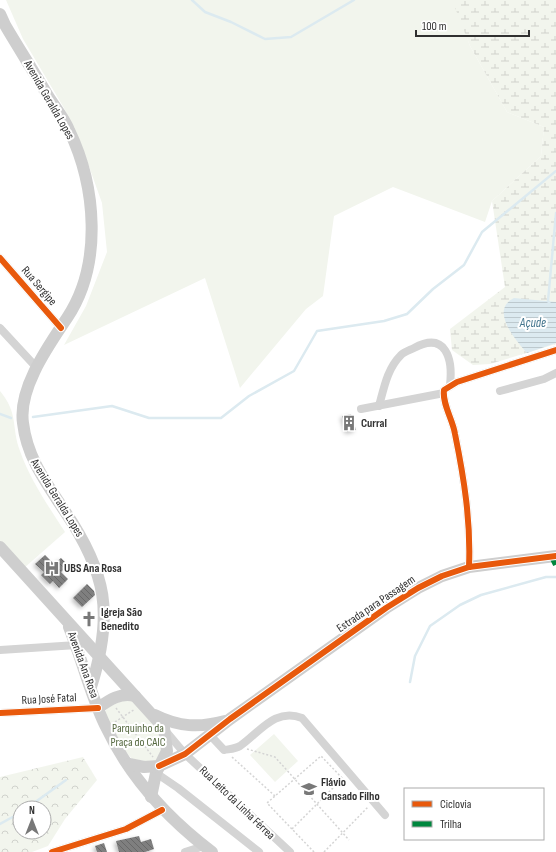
<svg xmlns="http://www.w3.org/2000/svg" width="556" height="852" font-family="'Sofia Sans Condensed',sans-serif">
<style>
.green{fill:#f2f5ed}
.forest{fill:url(#forest-crowns);fill-rule:evenodd}
.wetland{fill:url(#wetland-marsh)}
.water{fill:url(#water-rules)}
.lines{fill:none;stroke-linecap:round;stroke-linejoin:round}
.stream{stroke:#dceaf0;stroke-width:2.5}
.building{fill:url(#building-back-hatch);filter:url(#shadow)}
.path{stroke:#d4d4d4;stroke-width:1.5;stroke-dasharray:2 2;stroke-linecap:butt}
.street{stroke:#d4d4d4;stroke-width:8}
.secondary{stroke:#cecece;stroke-width:12}
.quiet{stroke:#00873e;stroke-width:5;stroke-dasharray:10 5;stroke-linecap:butt}
.cycleway-casing{stroke:#fff;stroke-width:8}
.cycleway{stroke:#e8590c;stroke-width:6}
.labels{text-anchor:middle;dominant-baseline:central;stroke-width:4;stroke-linejoin:round;paint-order:stroke}
.street-label{font-size:12px;fill:#303030;stroke:#fff}
.poi-label{font-size:12px;font-weight:bold;fill:#303030;stroke:#fff;text-anchor:start}
.park-label{font-size:12px;fill:#566940;stroke:#fff}
.water-label{font-size:13px;font-style:italic;fill:#43758d;stroke:#fff}
</style>
<defs>
<pattern id="forest-crowns" width="20" height="18" patternUnits="userSpaceOnUse"><rect width="20" height="18" fill="#f2f5ed"/><path d="M2 6a3 3 0 1 1 6 0M12 15a3 3 0 1 1 6 0" fill="none" stroke="#d0d2cc"/></pattern>
<pattern id="wetland-marsh" width="20" height="14" patternUnits="userSpaceOnUse"><rect width="20" height="14" fill="#f2f5ed"/><path d="M1 5h8M5 5V1M11 12h8M15 12V8" fill="none" stroke="#d0d2cc"/></pattern>
<pattern id="water-rules" width="6" height="5" patternUnits="userSpaceOnUse"><rect width="6" height="5" fill="#dceaf0"/><path d="M0 2.5h6" fill="none" stroke="#bdc9ce"/></pattern>
<pattern id="building-back-hatch" width="6" height="6" patternUnits="userSpaceOnUse"><rect width="6" height="6" fill="#7f7f7f"/><path d="M-1 5l2 2M0 0l6 6M5-1l2 2" fill="none" stroke="#686868"/></pattern>
<filter id="shadow"><feDropShadow dx="-2" dy="2" stdDeviation="2" flood-color="#0004"/></filter>
</defs>
<rect width="100%" height="100%" fill="#fff"/>
<g class="green">
<polygon points="6,0 454,0 470,46 507,112 544,127 541,156 492,201 485,222 393,187 334,216 323,296 306,309 240,388 205,278 64,345 86,306 107,252 102,203 86,158 64,108 23,39"/>
<path d="M0,391C19,414 11,427 20,451C30,480 49,507 65,532L24,568L0,541Z"/>
<polygon points="129,698 159,729 163,748 155,762 133,760 126,752 104,713 108,707"/>
<polygon points="274,734 298,761 275,782 250,755"/>
</g>
<path class="forest" d="M83,757L97,780L65,819L48,846L32,852H0V777ZM20,808H44V832H20Z"/>
<polygon class="wetland" points="452,0 556,0 556,344 490,364 473,365 452,350 450,329 505,287 492,201 541,156 544,127 507,112 470,46"/>
<path class="water" d="M514,298L556,302V343L527,353C516,340 489,310 514,298Z"/>
<g class="lines">
<g class="stream">
<polyline points="192,0 205,12 231,22 265,39 291,37 354,0"/>
<polyline points="550,304 548,301 556,213"/>
<polyline points="0,414 11,418"/>
<polyline points="33,417 112,406 149,418 221,418 249,396 294,371 317,331 384,321 407,314 433,289 464,265 482,232 556,171"/>
<polyline points="410,682 415,656 430,626 460,605 481,595 546,577 556,577"/>
<polyline points="27,808 66,780"/>
<polyline points="0,824 20,813"/>
</g>
</g>
<g class="building">
<polygon points="351,414 356,430 347,432 342,416"/>
<polygon points="45,555 54,564 61,558 68,565 61,572 68,579 59,588 53,581 50,584 41,575 44,572 35,564"/>
<polygon points="87,584 94,591 95,595 82,607 73,598"/>
<polygon points="139,836 141,842 151,839 154,849 145,852 119,852 116,841"/>
<polygon points="104,843 107,852 97,852 95,846"/>
</g>
<g class="lines">
<g class="path">
<polyline points="116,708 153,757"/>
<polyline points="115,722 135,709"/>
<polyline points="247,749 275,757 349,840"/>
<polyline points="232,757 275,796"/>
<polyline points="292,829 343,778"/>
<polyline points="314,852 267,803 321,756 346,782"/>
<polyline points="324,852 368,807"/>
</g>
<g class="street">
<polyline points="0,258 61,328"/>
<polyline points="0,328 37,368"/>
<polyline points="500,391 544,379 556,373"/>
<path d="M379,406C384,388 387,369 401,355C404,352 410,350 414,348C446,331 453,359 450,385"/>
<polyline points="361,409 444,393"/>
<path d="M469,567C471,522 464,478 455,434C453,420 442,404 444,390L457,382L556,350"/>
<polyline points="0,650 77,645"/>
<polyline points="0,713 98,708"/>
<polyline points="164,729 185,754 290,852"/>
<path d="M210,735L224,750C229,749 235,749 240,746C259,733 275,707 302,718L385,815"/>
<polyline points="156,773 178,788 259,852"/>
<polyline points="52,852 126,829 162,810"/>
<polyline points="185,852 204,846"/>
</g>
<g class="secondary">
<path d="M0,14L5,25C19,49 34,72 48,96C55,107 64,118 69,130C96,186 103,264 67,318C49,345 18,388 23,423C27,457 45,481 64,510C107,573 114,614 91,687"/>
<polyline points="0,547 164,728 167,751 156,773 151,797"/>
<path d="M69,627C82,659 90,694 105,725C129,776 167,818 212,852"/>
<path d="M98,708C109,700 121,692 135,696"/>
<path d="M155,715C179,727 199,728 225,721"/>
<polyline points="129,764 144,767 159,766 185,754 230,719 386,608 418,588 442,576 469,567 556,556"/>
</g>
<polyline class="quiet" points="551,556 556,566"/>
<defs>
<g id="cycleway">
<polyline points="0,258 61,328"/>
<path d="M469,567C471,522 464,478 455,434C453,420 442,404 444,390L457,382L556,350"/>
<polyline points="0,713 98,708"/>
<polyline points="159,766 185,754 230,719 386,608 418,588 442,576 469,567 556,556"/>
<polyline points="52,852 126,829 162,810"/>
</g>
</defs>
<use href="#cycleway" class="cycleway-casing"/>
<use href="#cycleway" class="cycleway"/>
</g>
<defs>
<symbol id="building-bare" viewBox="-9 -9 18 18"><path d="M-4-6H4V6H1V3H-1V6H-4ZM-2.5-4.3h1.7v1.8h-1.7ZM.8-4.3h1.7v1.8H.8ZM-2.5-1h1.7V.8h-1.7ZM.8-1h1.7V.8H.8Z" fill="#787878" stroke="#fff" stroke-width="2.5" paint-order="stroke"/></symbol>
<symbol id="hospital-bare" viewBox="-9 -9 18 18"><path d="M-5-5h3v3.5h4V-5h3V5h-3V1.5h-4V5h-3Z" fill="#787878" stroke="#fff" stroke-width="2.5" paint-order="stroke"/></symbol>
<symbol id="church-bare" viewBox="-9 -9 18 18"><path d="M-1.2-6h2.4v3.5h3.3v2.4h-3.3V6h-2.4V-.1h-3.3v-2.4h3.3Z" fill="#787878" stroke="#fff" stroke-width="2.5" paint-order="stroke"/></symbol>
<symbol id="school-bare" viewBox="-9 -9 18 18"><path d="M0-5L7-2L0 1L-7-2ZM-4 1L0 2.5L4 1V4Q0 6-4 4Z" fill="#787878" stroke="#fff" stroke-width="2.5" paint-order="stroke"/></symbol>
</defs>
<g fill-rule="evenodd">
<use href="#building-bare" x="338" y="412" width="22" height="22"/>
<use href="#hospital-bare" x="41" y="557" width="22" height="22"/>
<use href="#church-bare" x="78" y="608" width="22" height="22"/>
<use href="#school-bare" x="298" y="778" width="22" height="22"/>
</g>
<g class="labels">
<g class="street-label">
<text transform="translate(49 100) rotate(60)">Avenida Geralda Lopes</text>
<text transform="translate(39 286) rotate(49)">Rua Sergipe</text>
<text transform="translate(57 498) rotate(58)">Avenida Geralda Lopes</text>
<text transform="translate(376 604) rotate(-34)">Estrada para Passagem</text>
<text transform="translate(83 665) rotate(70)">Avenida Ana Rosa</text>
<text transform="translate(49 699) rotate(-3)">Rua José Fatal</text>
<text transform="translate(237 803) rotate(44)">Rua Leito da Linha Férrea</text>
</g>
<g class="poi-label">
<text x="361" y="423">Curral</text>
<text x="64" y="568">UBS Ana Rosa</text>
<text x="101" y="612">Igreja São<tspan x="101" dy="14">Benedito</tspan></text>
<text x="321" y="782">Flávio<tspan x="321" dy="14">Cansado Filho</tspan></text>
</g>
<g class="park-label">
<text x="138" y="728">Parquinho da<tspan x="138" dy="14">Praça do CAIC</tspan></text>
</g>
<g class="water-label">
<text x="533" y="323">Açude</text>
</g>
</g>
<rect x="404" y="788" width="140" height="52" fill="#ffffff" stroke="#acacac"/>
<rect x="412" y="801" width="20" height="6" fill="#e8590c" stroke="#acacac"/>
<text x="440" y="808" font-size="12" fill="#303030">Ciclovia</text>
<rect x="412" y="821" width="20" height="6" fill="#00873e" stroke="#acacac"/>
<text x="440" y="828" font-size="12" fill="#303030">Trilha</text>
<g transform="translate(32 820)"><circle r="19" fill="#ffffff" stroke="#acacac"/>
<path d="M0-3L7 15L0 10L-7 15Z" fill="#787878"/>
<text y="-6" font-size="11" font-weight="bold" text-anchor="middle" fill="#303030">N</text>
</g>
<path d="M416 30v6h113v-6" fill="none" stroke="#303030" stroke-width="2"/>
<text x="422" y="30" font-size="12" fill="#303030" stroke="#ffffff" stroke-width="3" paint-order="stroke">100 m</text>
</svg>
